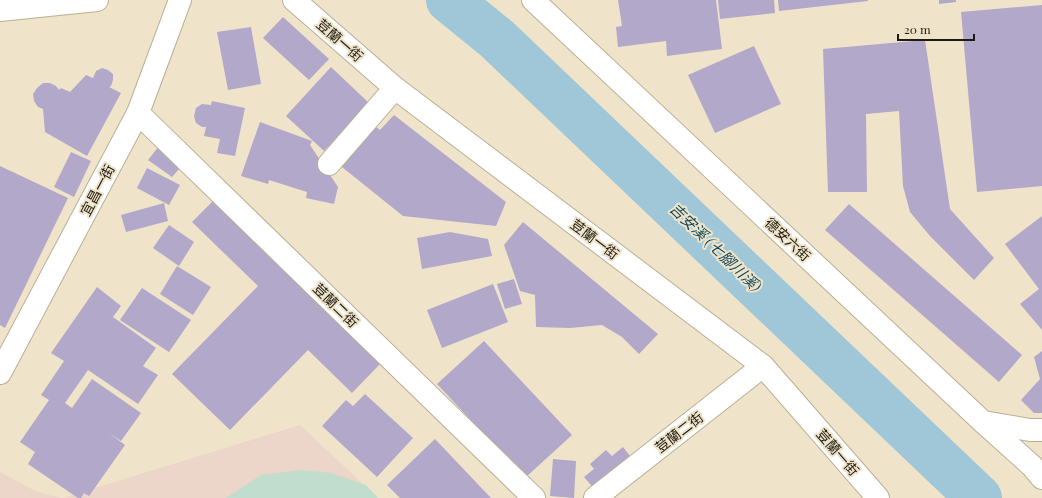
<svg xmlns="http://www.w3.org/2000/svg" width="1042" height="498" font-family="'Playfair Display','Noto Sans TC',serif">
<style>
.education{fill:#ecd6c9}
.garden{fill:#c0ddcd}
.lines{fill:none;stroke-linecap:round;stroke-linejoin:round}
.river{stroke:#a0c7d7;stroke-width:46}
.building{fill:#b2a8c9}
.minor-casing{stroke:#baaf96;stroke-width:24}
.major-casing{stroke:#baaf96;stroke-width:24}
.minor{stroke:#fff;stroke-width:22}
.major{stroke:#fff;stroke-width:22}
.labels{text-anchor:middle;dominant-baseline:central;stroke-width:4;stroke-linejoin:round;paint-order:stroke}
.street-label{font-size:14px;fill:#1e1a11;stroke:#efe4ca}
.water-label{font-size:15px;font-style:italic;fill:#13485a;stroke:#efe4ca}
</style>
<rect width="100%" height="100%" fill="#efe4ca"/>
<g class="education">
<polygon points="300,425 378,498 62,498"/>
<polygon points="0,472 37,492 62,498 0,498"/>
</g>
<polygon class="garden" points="301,470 331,473 366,485 378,498 226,498 261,475"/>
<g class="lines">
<polyline class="river" points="449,0 497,39 979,498"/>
</g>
<g class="building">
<polygon points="618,0 716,0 722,49 667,56 666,41 618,47 616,27 622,26"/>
<polygon points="718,0 774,0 775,13 720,19"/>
<polygon points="778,0 868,0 868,1 779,11"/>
<polygon points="939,0 956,0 956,2 939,4"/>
<polygon points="1042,5 1042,186 977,192 961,12"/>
<polygon points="283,17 329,59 309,80 263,38"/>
<polygon points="251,27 261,84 228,90 217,32"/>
<polygon points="925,40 950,209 994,258 974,280 930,236 910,212 903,186 899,111 866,114 867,192 828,192 823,49"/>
<polygon points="754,46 781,104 715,133 688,75"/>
<polygon points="331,67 369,103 324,151 286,116"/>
<polygon points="102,68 108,70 113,74 113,80 111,86 109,87 121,93 87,156 45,132 43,109 38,107 34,101 33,94 37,88 43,83 50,83 56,86 59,90 61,88 70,92 86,75 93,78 96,71"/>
<polygon points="212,101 245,108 235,156 217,153 220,139 204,136 206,127 202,127 196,123 194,116 196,108 202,104 211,105"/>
<polygon points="394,115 506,202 496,226 403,216 337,163 374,125 380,130"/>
<polygon points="260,122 312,141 310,145 338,187 334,204 306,198 307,192 269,180 268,184 241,176"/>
<polygon points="159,146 179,169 172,177 148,160"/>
<polygon points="71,152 91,161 74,197 54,187"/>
<polygon points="0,166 68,198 5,328 0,325"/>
<polygon points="147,168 180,185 169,205 137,188"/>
<polygon points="214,200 382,362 352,393 308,350 230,430 172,374 258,286 192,222"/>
<polygon points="164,203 168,221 126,232 121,215"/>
<polygon points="849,204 1022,355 999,382 825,230"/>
<polygon points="1042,216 1042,330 1020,304 1039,289 1005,244"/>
<polygon points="523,222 658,334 639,354 622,337 602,325 570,328 536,327 535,295 520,291 504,245"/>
<polygon points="169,225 194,242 179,266 153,248"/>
<polygon points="450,232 488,239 492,256 422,269 417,238"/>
<polygon points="177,266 211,287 193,315 160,294"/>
<polygon points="514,279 522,304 505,309 497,284"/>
<polygon points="493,284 508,322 442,348 427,310"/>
<polygon points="97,287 121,306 113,317 156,348 143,366 158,375 138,404 88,370 65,403 72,408 92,379 141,413 121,441 109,433 125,445 89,496 84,493 81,498 78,498 28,464 35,452 20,442 49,400 41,395 64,361 51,353"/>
<polygon points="142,288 191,320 169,352 120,320"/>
<polygon points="484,341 572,435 525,478 437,384"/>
<polygon points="1042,351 1042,413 1034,413 1021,400 1040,379 1034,357"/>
<polygon points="365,394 413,438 377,477 322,426 346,400 353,406"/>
<polygon points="435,439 491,498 400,498 387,485"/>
<polygon points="623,447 633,460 596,491 584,477 594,469 590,464 606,450 612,456"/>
<polygon points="553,459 576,461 574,498 550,496"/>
</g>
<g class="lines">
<defs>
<g id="minor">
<polyline points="294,0 395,88 763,366 878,498"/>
<polyline points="533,0 983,422 1032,466 1042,478"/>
<polyline points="138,113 534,498"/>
<polyline points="329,164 395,88"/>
<polyline points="0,373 138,113 180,0"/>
<polyline points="983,422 1030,430 1042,430"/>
<polyline points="595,498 763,366"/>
</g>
<polyline id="major" points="0,10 97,0"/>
</defs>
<use href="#minor" class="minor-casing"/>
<use href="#major" class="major-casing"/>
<use href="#minor" class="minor"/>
<use href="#major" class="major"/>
</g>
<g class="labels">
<g class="street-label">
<text transform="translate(340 40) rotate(41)">荳蘭一街</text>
<text transform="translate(97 190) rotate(-62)">宜昌一街</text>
<text transform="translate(595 239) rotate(37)">荳蘭一街</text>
<text transform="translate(788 239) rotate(43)">德安六街</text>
<text transform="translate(336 305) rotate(44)">荳蘭二街</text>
<text transform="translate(679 432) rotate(-38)">荳蘭二街</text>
<text transform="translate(838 452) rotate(49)">荳蘭一街</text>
</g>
<g class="water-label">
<text transform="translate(716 247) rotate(44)">吉安溪 (七腳川溪)</text>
</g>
</g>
<path d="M898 34v6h76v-6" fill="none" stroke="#1e1a11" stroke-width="2"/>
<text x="904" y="34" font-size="12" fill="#1e1a11" stroke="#efe4ca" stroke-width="3" paint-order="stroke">20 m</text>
</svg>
